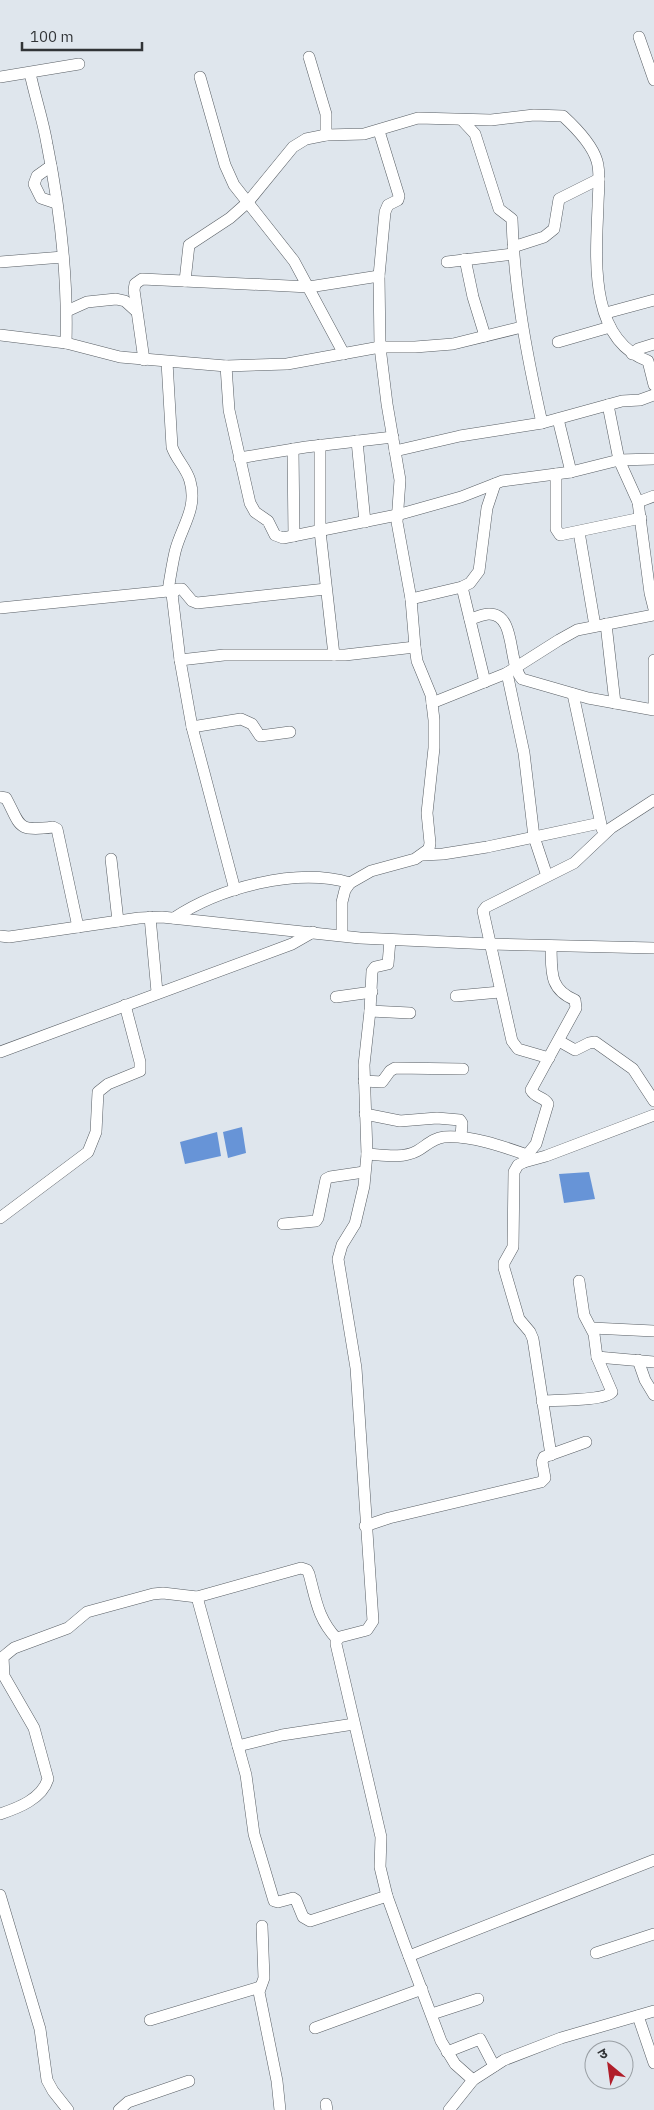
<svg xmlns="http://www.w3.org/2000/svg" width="654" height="2110" font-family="'IBM Plex Sans','Noto Sans Devanagari',sans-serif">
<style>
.water{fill:#6794d7}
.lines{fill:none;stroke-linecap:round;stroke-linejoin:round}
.minor-casing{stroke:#585e64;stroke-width:12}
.minor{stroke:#fff;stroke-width:11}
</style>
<rect width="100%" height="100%" fill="#dfe6ed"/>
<g class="water">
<polygon points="242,1127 246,1153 228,1158 223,1132"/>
<polygon points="217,1132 221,1156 185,1164 180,1142"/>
<polygon points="589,1172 595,1199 564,1203 559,1174"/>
</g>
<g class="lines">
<defs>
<g id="minor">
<polyline points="639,37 654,80"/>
<polyline points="309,57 326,114 326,135"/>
<path d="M30,73C35,97 43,120 47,144C60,209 68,277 66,343"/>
<polyline points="0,77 79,64"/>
<polyline points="200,77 225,165 234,185 294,261 344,354"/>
<path d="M462,120L475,134L499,209L512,219C514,289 527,356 542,423"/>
<polyline points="51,166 37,176 34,184 41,198 56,203"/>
<polyline points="513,247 544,237 554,229 559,199 599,179"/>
<polyline points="465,259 473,297 485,336"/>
<polyline points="0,262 63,257"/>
<polyline points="447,262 513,254"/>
<path d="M185,281L189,245L230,218L248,202L293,147L306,139L326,135L364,134L418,118L491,120L534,115L563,116C575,127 592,144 597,161C601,175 598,192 598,206C596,257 588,339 648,361L654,385"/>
<polyline points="67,311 87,302 116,299 125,301 136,311"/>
<polyline points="606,313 654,300"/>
<polyline points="0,335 66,343 120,357 226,366 287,364 380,347 415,347 453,344 522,327"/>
<polyline points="558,342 610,327"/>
<polyline points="632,354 638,349 654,344"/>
<polyline points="144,360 134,290 135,284 142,279 309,287 379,276"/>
<path d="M167,362L172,447C176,459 187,469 190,481C198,509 181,527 175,552C172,565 170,578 168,591"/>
<polyline points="226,366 229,410 250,503 255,512 268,521 275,535 283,538 397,515 461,497 502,481 571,472 619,460 654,459"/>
<polyline points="608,405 619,460 638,502 650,593 654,609"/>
<polyline points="558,419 571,472"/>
<polyline points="357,441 365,522"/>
<polyline points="320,445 320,531 334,655"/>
<polyline points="293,449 294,536"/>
<polyline points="395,451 460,436 542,423 622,401 640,400 654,395"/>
<polyline points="239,458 306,447 393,437"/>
<polyline points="556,474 556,529 560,535 641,518"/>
<polyline points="638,502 654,496"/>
<polyline points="579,532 595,626"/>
<polyline points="462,587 485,682"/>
<polyline points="172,594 177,589 182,589 192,601 197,603 326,589"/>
<polyline points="411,599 462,587 470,583 479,571 487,508 495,484"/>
<polyline points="0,608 168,591 172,594 180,660 192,727 235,890"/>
<path d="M470,619C475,618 483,614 489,614C517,614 507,663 522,679L588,698L654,710"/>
<polyline points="606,624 615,703"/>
<polyline points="180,660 224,655 345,655 415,647"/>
<polyline points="654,660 654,706"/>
<polyline points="507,673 524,753 534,837 547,876"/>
<polyline points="573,694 602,829"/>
<polyline points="432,703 507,673 559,640 577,630 654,615"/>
<polyline points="192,727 241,719 252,724 260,736 290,732"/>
<path d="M0,797L6,798C21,826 16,832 53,827L57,829L78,927"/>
<polyline points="423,855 443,854 487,847 600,823"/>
<polyline points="111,859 118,921"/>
<polyline points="150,917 157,992"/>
<path d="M174,918C219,888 296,867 350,883"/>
<polyline points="342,935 342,902 345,890 350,883 371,871 415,859 429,849 430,843 427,813 434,748 434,720 431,695 417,661 415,647 411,599 397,522 400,480 387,404 380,347 379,276 385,212 388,205 398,200 399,196 379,131"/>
<polyline points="0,936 9,937 139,918 162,917 360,938 491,944 654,948"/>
<polyline points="390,940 388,964 375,967 372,971 370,1011 364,1065 367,1154 364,1186 355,1224 342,1245 338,1259 356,1368 373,1621 367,1630 340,1637 336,1641 336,1644 381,1837 380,1867 387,1896 404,1943 441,2041 455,2064 473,2080"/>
<polyline points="456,996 500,992"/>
<polyline points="336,997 372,992"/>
<polyline points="370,1011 410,1013"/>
<polyline points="559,1041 575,1050 589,1043 595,1042 633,1069 654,1101"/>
<polyline points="0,1052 292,944 313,932"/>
<polyline points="549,1058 518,1049 512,1041 483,911 486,907 574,863 611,828 654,800"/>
<polyline points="364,1081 382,1082 390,1071 395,1068 463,1069"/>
<polyline points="365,1114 400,1121 437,1118 460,1120 462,1123 461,1137"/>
<path d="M367,1154C383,1155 402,1159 417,1151C426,1146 433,1138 444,1137C470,1135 502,1146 527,1155"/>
<path d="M524,1162L527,1155L536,1144L548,1104C545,1097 535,1098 531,1090L576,1008L575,1000C548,989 552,970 551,946"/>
<polyline points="0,1218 88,1152 96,1132 98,1092 108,1084 140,1071 140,1062 125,1005"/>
<polyline points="283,1224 316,1221 318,1218 326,1179 330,1177 364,1172"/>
<polyline points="592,1328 654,1331"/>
<polyline points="597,1357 654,1362"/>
<polyline points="638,1360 645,1380 654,1395"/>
<path d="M542,1401C556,1400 604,1401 612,1392L597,1357L594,1334L584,1315L579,1281"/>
<polyline points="551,1455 533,1339 530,1332 519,1319 504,1268 504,1263 513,1247 514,1172 518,1165 524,1162 546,1156 654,1115"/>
<polyline points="365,1526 389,1518 541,1482 545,1478 542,1462 544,1457 586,1442"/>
<polyline points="197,1597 246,1775 254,1834 274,1901 278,1902 293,1898 296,1900 303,1917 310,1921 387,1896"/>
<polyline points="238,1746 282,1735 354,1724"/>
<path d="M0,1814C18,1808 42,1799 48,1779L34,1728L4,1676L3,1657L14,1648L68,1628L87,1612L153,1594L163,1593L197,1597L301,1568L307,1570L309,1574C316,1600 318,1619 337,1639"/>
<polyline points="0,1895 40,2029 47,2080 53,2091 68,2110"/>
<polyline points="262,1926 264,1978 259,1992 277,2081 280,2110"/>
<polyline points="596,1953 654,1934"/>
<polyline points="409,1956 654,1860"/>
<polyline points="432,2014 478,1999"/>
<polyline points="638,2016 654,2063"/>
<polyline points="150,2020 260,1987"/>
<polyline points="315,2028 422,1989"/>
<polyline points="447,2052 480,2039 494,2066"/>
<polyline points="326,2104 327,2110"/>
<polyline points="119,2110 128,2102 189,2081"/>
<polyline points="449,2110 473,2080 504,2060 561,2038 654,2011"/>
</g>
</defs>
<use href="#minor" class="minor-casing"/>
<use href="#minor" class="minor"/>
</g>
<g transform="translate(609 2065) rotate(331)"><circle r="24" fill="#dfe6ed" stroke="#999fa4"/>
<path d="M0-4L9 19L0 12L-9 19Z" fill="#b01e2a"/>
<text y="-8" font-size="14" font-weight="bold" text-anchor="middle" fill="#313437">उ</text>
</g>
<path d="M22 42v8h120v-8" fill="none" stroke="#313437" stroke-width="2.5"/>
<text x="30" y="42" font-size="15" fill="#313437" stroke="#dfe6ed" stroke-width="4" paint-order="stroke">100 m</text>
</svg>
